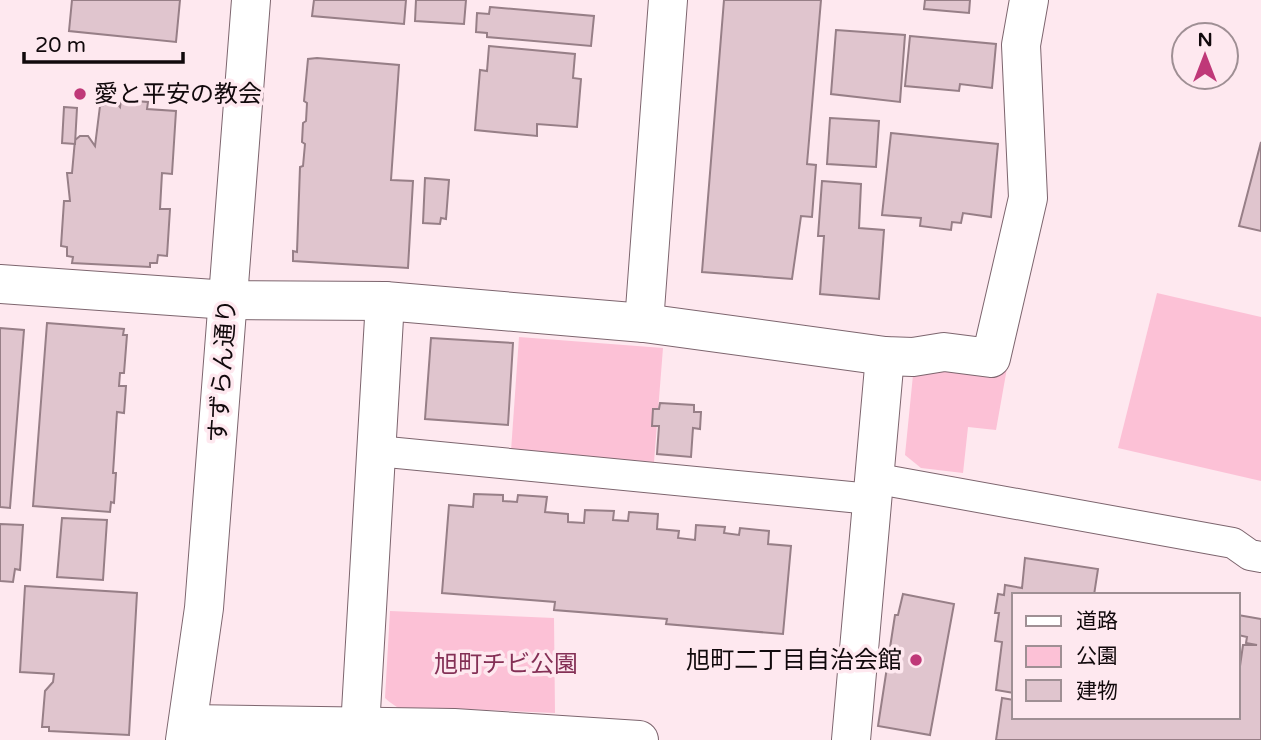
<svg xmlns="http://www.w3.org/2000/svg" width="1261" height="740" font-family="'Varela Round','Noto Sans JP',sans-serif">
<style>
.green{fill:#fcc1d6}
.building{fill:#e0c5ce;stroke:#977f87;stroke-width:2}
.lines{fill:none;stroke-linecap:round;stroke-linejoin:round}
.service-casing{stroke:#7d656e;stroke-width:32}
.minor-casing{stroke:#7d656e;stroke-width:40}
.tertiary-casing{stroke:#7d656e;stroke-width:40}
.service{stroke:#fff;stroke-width:30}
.minor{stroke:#fff;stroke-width:38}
.tertiary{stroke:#fff;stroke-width:38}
.poi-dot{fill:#bf3878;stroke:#fee8ef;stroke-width:2.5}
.labels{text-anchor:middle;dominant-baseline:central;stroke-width:7;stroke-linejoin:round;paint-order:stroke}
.poi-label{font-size:24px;fill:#11090c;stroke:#fee8ef;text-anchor:start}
.street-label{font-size:24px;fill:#11090c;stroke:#fee8ef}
.park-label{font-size:24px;fill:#843056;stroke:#fee8ef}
</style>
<rect width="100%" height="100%" fill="#fee8ef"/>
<g class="green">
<polygon points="1157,293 1261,317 1261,481 1118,448"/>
<polygon points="519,337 663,348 654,462 511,451"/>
<polygon points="952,357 1007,368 996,430 968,427 963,473 921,468 905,455 913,375"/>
<path d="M390,611L554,618L555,713L437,708C419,720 399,711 385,698Z"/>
</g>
<g class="building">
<polygon points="72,0 180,0 176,42 69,31"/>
<polygon points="314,0 406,0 404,24 312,16"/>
<polygon points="416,0 466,0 464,24 415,21"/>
<polygon points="724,0 821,0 807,164 816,165 812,217 801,216 792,279 702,272"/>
<polygon points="925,0 970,0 969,13 924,9"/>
<polygon points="490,7 594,16 591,46 487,37 487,33 476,32 477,13 489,14"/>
<polygon points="836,30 905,35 900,102 831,94"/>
<polygon points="910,36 996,44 992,88 960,84 959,91 905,86"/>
<polygon points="489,46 575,54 573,78 581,79 577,127 537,124 537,136 475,130 480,70 487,71"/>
<polygon points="317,58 399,65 391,180 413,181 408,268 293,261 293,251 297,252 300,167 303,166 305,144 302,142 303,123 306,121 307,103 304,101 308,59"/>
<polygon points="121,100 148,102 147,109 176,111 172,174 162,173 160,209 170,209 167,256 158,255 157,263 150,263 150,267 72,263 73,257 67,256 67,247 61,246 64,201 70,201 67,173 72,173 75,140 80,136 88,136 95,146 100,106 116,102 120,107"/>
<polygon points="64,107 77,108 75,144 62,143"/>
<polygon points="830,118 879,121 876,167 827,164"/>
<polygon points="891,133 998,144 991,217 963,213 961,223 952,222 951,230 920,226 921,218 882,215"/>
<polygon points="1261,142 1261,231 1239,226"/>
<polygon points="425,178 449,180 446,219 441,218 440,224 423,223"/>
<polygon points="822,181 861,184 859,228 884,230 879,299 820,294 824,236 818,236"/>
<polygon points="47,323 124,329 123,335 127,335 124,373 120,373 119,386 126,386 124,413 117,412 113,473 116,473 114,503 111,502 110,512 33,506"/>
<polygon points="0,328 24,330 10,508 0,507"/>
<polygon points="431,338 513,343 508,425 425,419"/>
<polygon points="660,403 694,405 694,412 701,412 700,429 693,428 691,457 657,454 659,426 652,426 653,409 659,409"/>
<polygon points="474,494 503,495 503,501 517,502 518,495 547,497 545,512 568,514 568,522 584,523 585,510 614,511 613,520 628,521 629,512 658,514 657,529 679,531 678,538 695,540 696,525 725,527 724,533 739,535 740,528 769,531 768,544 791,546 783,634 666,624 667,619 554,610 555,602 442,593 449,505 473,507"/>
<polygon points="62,518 107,520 103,580 57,577"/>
<polygon points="0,524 23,525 20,570 15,569 13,582 0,581"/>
<polygon points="1025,558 1098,569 1094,595 1014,595 1014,693 996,690 1002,642 995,641 999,613 995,613 998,594 1004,595 1005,585 1022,588"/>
<polygon points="25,586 137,593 129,735 49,731 49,727 42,727 45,691 53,682 54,674 20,672"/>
<polygon points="903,594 954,604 930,735 878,726 895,615 898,615"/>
<polygon points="1238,615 1261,619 1261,740 996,740 1002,698 1014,700 1014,717 1238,717 1238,680 1243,645 1257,645 1246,643 1247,637 1238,635"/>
</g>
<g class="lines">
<defs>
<g id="service">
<polyline points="377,451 871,499"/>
<polyline points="873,478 1233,543 1250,555 1261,557"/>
</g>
<g id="minor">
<polyline points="0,284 228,300 385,301 644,323 885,356 913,357 944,352 991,358 1028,198 1021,45 1029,0"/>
<polyline points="644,323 668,0"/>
<polyline points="188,724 454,728 639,740"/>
<polyline points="360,728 385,301"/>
<polyline points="851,740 885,356"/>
</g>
<polyline id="tertiary" points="185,740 204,608 251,0"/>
</defs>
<use href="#service" class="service-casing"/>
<use href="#minor" class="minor-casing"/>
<use href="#tertiary" class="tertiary-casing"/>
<use href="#service" class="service"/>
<use href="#minor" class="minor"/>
<use href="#tertiary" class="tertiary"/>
</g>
<g class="poi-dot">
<circle cx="80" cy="94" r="7"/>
<circle cx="916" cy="660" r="7"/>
</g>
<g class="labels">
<g class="poi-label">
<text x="94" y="94">愛と平安の教会</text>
<text x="902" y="660" text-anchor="end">旭町二丁目自治会館</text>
</g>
<g class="street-label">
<text transform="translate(223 371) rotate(-86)">すずらん通り</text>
</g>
<g class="park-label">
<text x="506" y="664">旭町チビ公園</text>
</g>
</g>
<rect x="1012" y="593" width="228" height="126" fill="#fee8ef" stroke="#9f8f94" stroke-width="2"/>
<rect x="1026" y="616" width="35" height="10" fill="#ffffff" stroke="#9f8f94" stroke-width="2"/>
<text x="1076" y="628" font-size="21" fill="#11090c">道路</text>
<rect x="1026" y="646" width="35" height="21" fill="#fcc1d6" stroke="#9f8f94" stroke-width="2"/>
<text x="1076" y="663" font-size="21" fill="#11090c">公園</text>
<rect x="1026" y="680" width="35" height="21" fill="#e0c5ce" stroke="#9f8f94" stroke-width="2"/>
<text x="1076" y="698" font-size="21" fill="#11090c">建物</text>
<g transform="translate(1205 56)"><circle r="33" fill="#fee8ef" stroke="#9f8f94" stroke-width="2"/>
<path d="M0-5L12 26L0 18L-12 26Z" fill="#bf3878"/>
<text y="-10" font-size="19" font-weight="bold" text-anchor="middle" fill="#11090c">N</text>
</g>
<path d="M24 52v10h159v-10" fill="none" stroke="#11090c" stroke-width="3.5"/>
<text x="35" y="52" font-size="21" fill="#11090c" stroke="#fee8ef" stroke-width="5" paint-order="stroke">20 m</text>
</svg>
